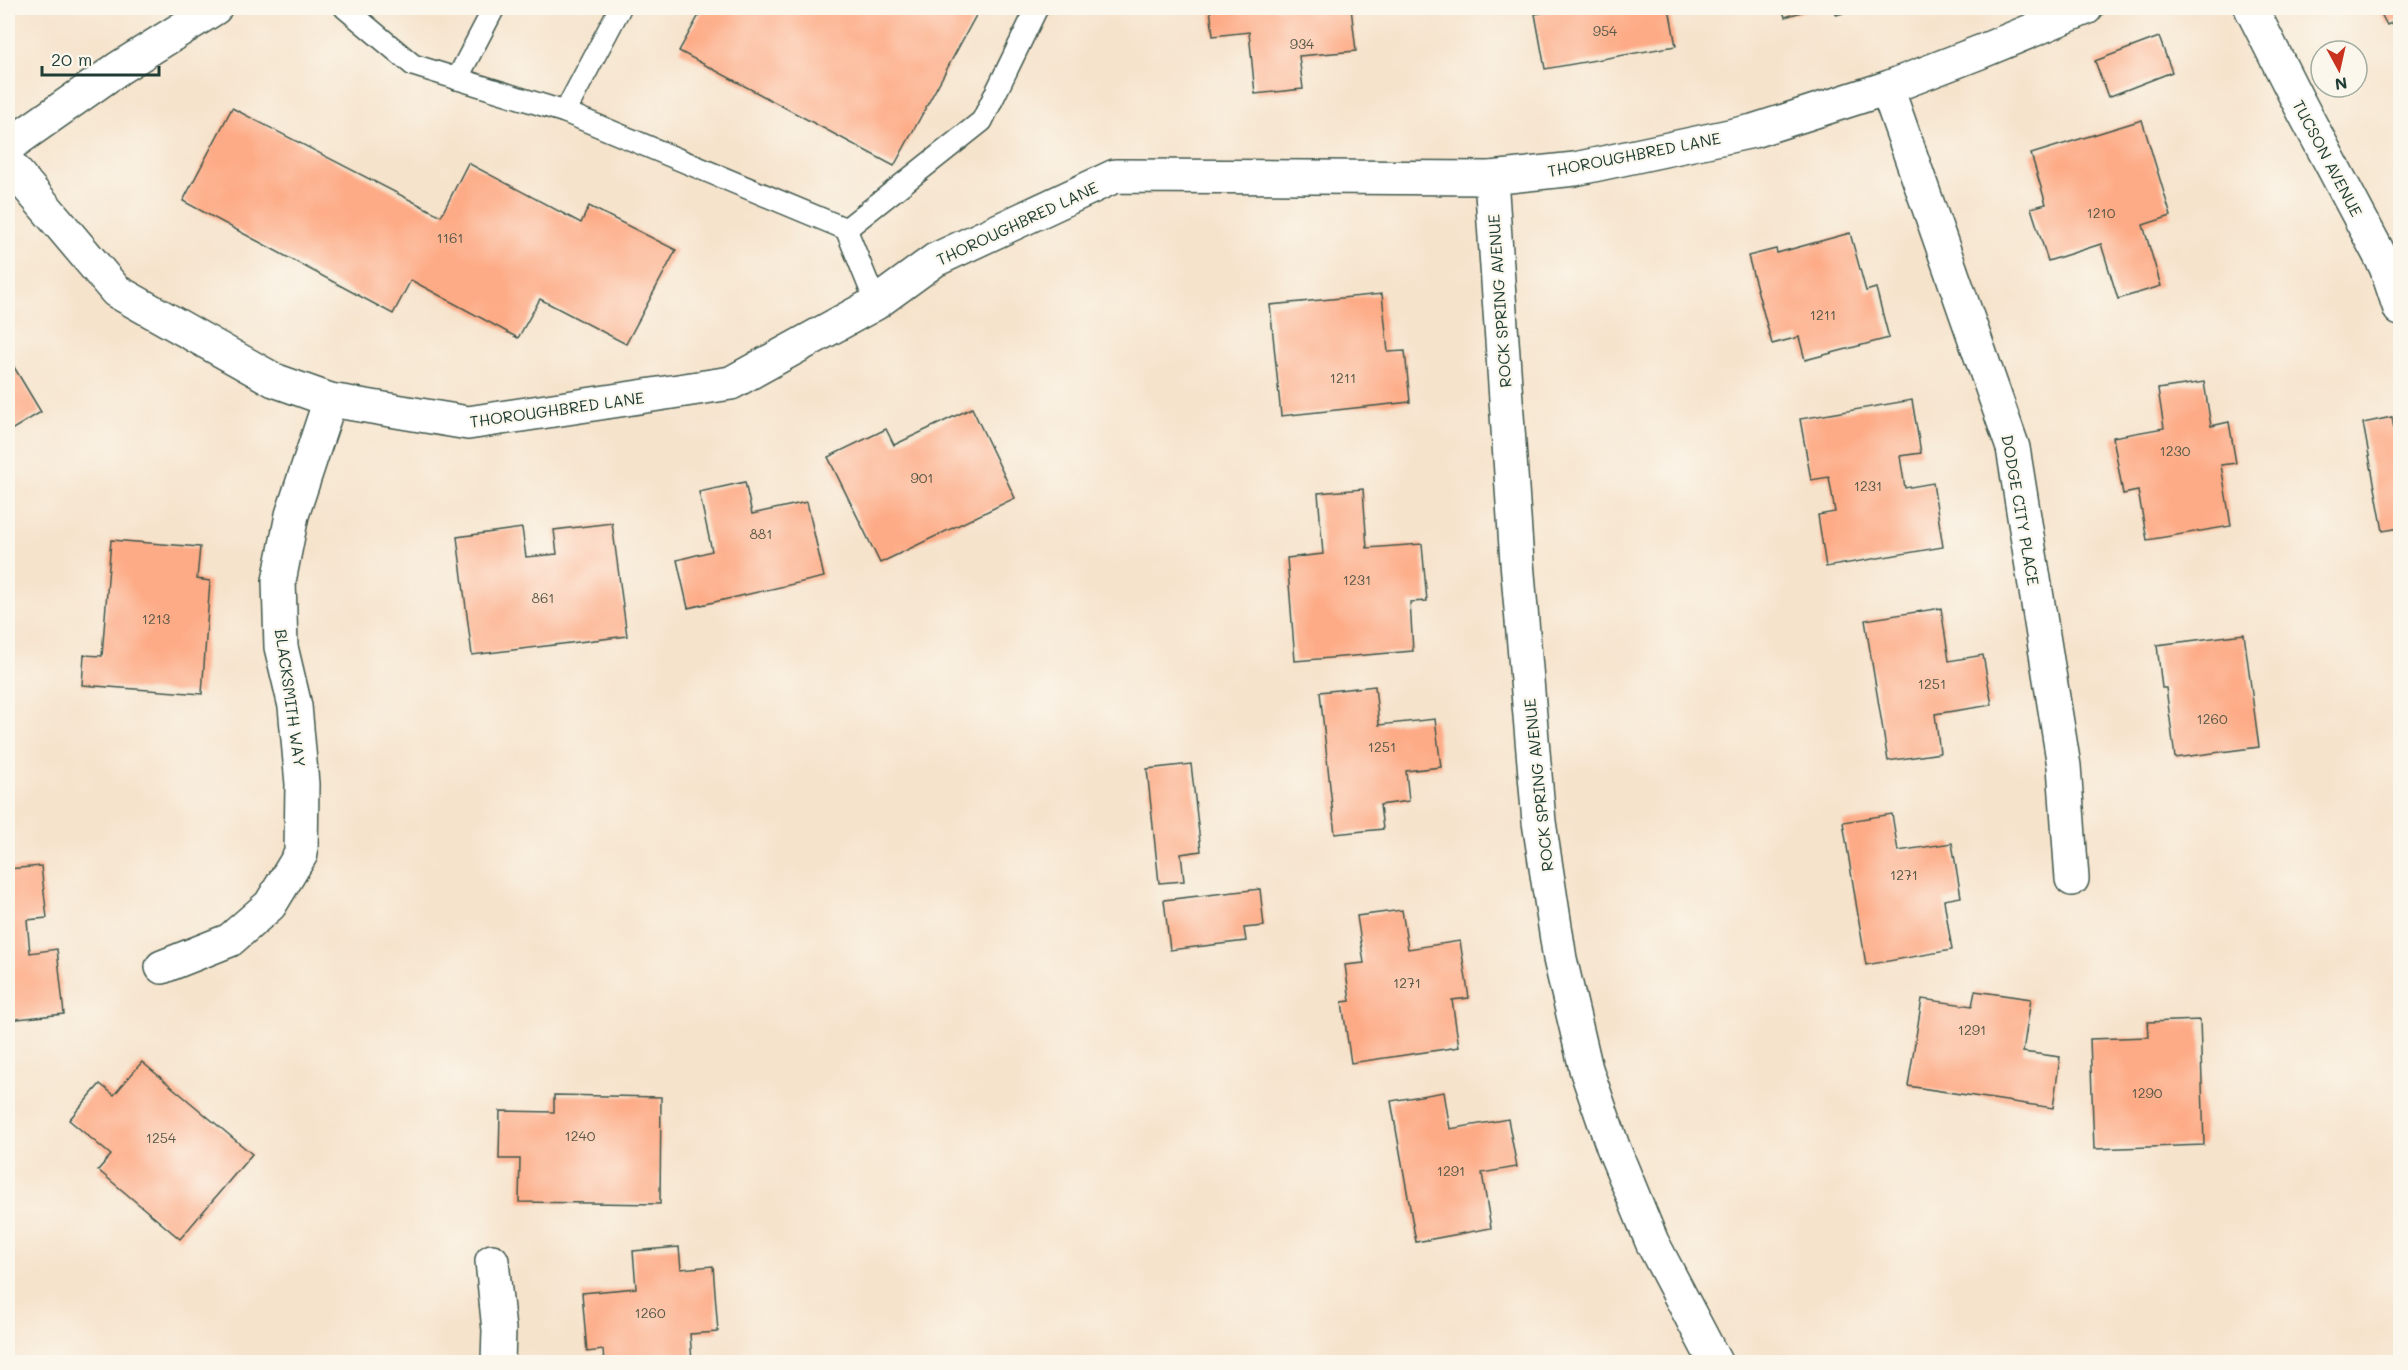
<svg xmlns="http://www.w3.org/2000/svg" width="2408" height="1370" font-family="Mali,sans-serif">
<style>
.building{fill:#fdab86}
.lines{fill:none;stroke-linecap:round;stroke-linejoin:round}
.service-casing{stroke:#3f564b;stroke-width:24}
.minor-casing{stroke:#3f564b;stroke-width:36}
.service{stroke:#fff;stroke-width:21}
.minor{stroke:#fff;stroke-width:33}
.labels{text-anchor:middle;dominant-baseline:central;stroke-width:4.5;stroke-linejoin:round;paint-order:stroke}
.number-label{font-size:14px;fill:#565848}
.street-label{font-size:16px;fill:#1f3d34;stroke:#fbf7ec}
</style>
<rect width="100%" height="100%" fill="#fbf7ec"/>
<filter id="ink" filterUnits="userSpaceOnUse"><feTurbulence type="fractalNoise" baseFrequency=".0167" numOctaves="2"/><feDisplacementMap in="SourceGraphic" scale="12" xChannelSelector="R" yChannelSelector="G"/><feConvolveMatrix kernelMatrix="1 2 1 2 8 2 1 2 1" color-interpolation-filters="sRGB"/></filter>
<filter id="wash" filterUnits="userSpaceOnUse"><feTurbulence type="fractalNoise" baseFrequency=".008" numOctaves="4" result="noise"/><feDisplacementMap in="SourceGraphic" scale="24" xChannelSelector="R" yChannelSelector="G"/><feGaussianBlur stdDeviation="1.35" result="paint"/><feColorMatrix in="noise" values="0 0 0 0 0 0 0 0 0 0 0 0 0 0 0 0 0 1.4 0 .05"/><feComposite in="paint" operator="in"/></filter>
<g filter="url(#wash)">
<rect width="100%" height="100%" fill="#f6e3cc"/>
<g id="blocks">
<g class="building">
<polygon points="703,8 980,8 894,166 679,51"/>
<polygon points="1210,8 1351,8 1356,51 1299,56 1303,89 1255,94 1249,32 1213,36"/>
<polygon points="1551,8 1669,8 1676,46 1545,69 1535,14 1552,11"/>
<polygon points="1782,8 1814,8 1785,17"/>
<polygon points="1834,8 1861,8 1836,15"/>
<polygon points="2378,8 2400,8 2400,19 2387,25"/>
<polygon points="2159,37 2172,72 2108,97 2095,61"/>
<polygon points="232,108 441,216 468,163 581,223 589,206 676,250 626,344 540,299 518,338 411,280 393,314 183,201"/>
<polygon points="2142,120 2171,216 2143,225 2161,286 2118,299 2101,244 2048,261 2031,208 2046,204 2031,154"/>
<polygon points="1850,233 1866,291 1876,288 1889,338 1805,360 1799,337 1772,344 1748,256 1776,249 1777,253"/>
<polygon points="1382,294 1388,352 1405,351 1410,402 1281,416 1270,305"/>
<polygon points="8,357 41,412 8,432"/>
<polygon points="2204,382 2211,426 2229,422 2236,463 2221,465 2231,526 2147,540 2138,491 2123,494 2113,437 2164,428 2158,389"/>
<polygon points="1912,400 1921,453 1900,456 1905,488 1933,483 1943,547 1826,567 1818,515 1835,512 1829,477 1811,480 1800,419"/>
<polygon points="972,408 1015,498 880,563 828,457 886,429 894,445"/>
<polygon points="2392,417 2400,465 2400,528 2383,531 2363,423"/>
<polygon points="745,482 752,514 807,502 824,577 688,608 677,560 712,551 699,492"/>
<polygon points="1363,489 1367,548 1422,544 1427,601 1410,602 1413,651 1295,661 1287,558 1323,554 1318,493"/>
<polygon points="612,523 627,636 472,655 457,537 522,528 526,557 557,554 554,530"/>
<polygon points="111,540 200,547 197,579 210,581 202,694 82,685 84,655 102,656"/>
<polygon points="1941,608 1949,661 1983,655 1992,705 1935,714 1940,753 1888,761 1865,620"/>
<polygon points="2244,634 2259,747 2175,758 2166,688 2162,688 2157,645"/>
<polygon points="1375,686 1379,725 1435,719 1441,767 1406,771 1409,801 1380,805 1383,829 1335,834 1320,692"/>
<polygon points="1191,764 1201,851 1181,854 1184,881 1159,883 1147,769"/>
<polygon points="1892,814 1898,851 1952,843 1961,897 1944,900 1952,950 1866,965 1843,822"/>
<polygon points="41,866 47,918 27,920 30,953 57,949 64,1014 8,1020 8,869"/>
<polygon points="1260,889 1264,926 1244,928 1246,941 1170,950 1164,900"/>
<polygon points="1402,910 1408,949 1460,941 1469,998 1452,1000 1459,1047 1351,1063 1342,1002 1350,1001 1345,965 1364,963 1357,916"/>
<polygon points="1975,991 2031,999 2023,1052 2060,1057 2053,1108 1908,1086 1922,999 1972,1006"/>
<polygon points="2200,1020 2204,1145 2094,1149 2090,1039 2149,1037 2148,1022"/>
<polygon points="142,1062 252,1154 180,1239 98,1170 111,1155 69,1120 100,1084 114,1095"/>
<polygon points="1444,1092 1450,1129 1508,1119 1517,1167 1482,1173 1491,1228 1416,1242 1391,1101"/>
<polygon points="554,1095 661,1097 660,1204 519,1202 520,1159 499,1159 500,1111 554,1112"/>
<polygon points="679,1247 681,1269 713,1266 718,1332 690,1334 692,1362 604,1362 603,1350 587,1352 582,1293 636,1288 633,1251"/>
</g>
</g>
</g>
<g filter="url(#ink)">
<use href="#blocks" fill-opacity="0" stroke="#3f564b" stroke-width="1.5"/>
<g class="lines">
<defs>
<g id="service">
<polyline points="345,8 413,65 565,112 846,229 876,303"/>
<polyline points="457,79 494,8"/>
<polyline points="565,112 620,8"/>
<polyline points="846,229 982,121 1037,8"/>
</g>
<g id="minor">
<polyline points="2251,8 2297,99 2386,267 2400,309"/>
<polyline points="1887,88 2013,448 2064,766 2072,879"/>
<polyline points="8,146 119,68 215,8"/>
<polyline points="8,163 116,291 274,380 330,400 468,423 731,383 876,303 935,260 1115,176 1491,178 1575,169 1753,131 1887,88 1980,52 2086,8"/>
<polyline points="1491,178 1517,562 1539,822 1560,959 1586,1069 1613,1147 1652,1242 1715,1362"/>
<polyline points="162,967 230,940 270,905 301,854 302,784 295,706 281,647 279,581 292,515 330,400"/>
<polyline points="492,1261 499,1330 498,1362"/>
</g>
</defs>
<use href="#service" class="service-casing"/>
<use href="#minor" class="minor-casing"/>
<use href="#service" class="service"/>
<use href="#minor" class="minor"/>
</g>
</g>
<g class="labels">
<g class="number-label">
<text x="1605" y="30">954</text>
<text x="1302" y="43">934</text>
<text x="2101" y="212">1210</text>
<text x="450" y="237">1161</text>
<text x="1823" y="314">1211</text>
<text x="1343" y="377">1211</text>
<text x="2175" y="450">1230</text>
<text x="922" y="477">901</text>
<text x="1868" y="485">1231</text>
<text x="761" y="533">881</text>
<text x="1357" y="579">1231</text>
<text x="543" y="597">861</text>
<text x="156" y="618">1213</text>
<text x="1932" y="683">1251</text>
<text x="2212" y="718">1260</text>
<text x="1382" y="746">1251</text>
<text x="1904" y="874">1271</text>
<text x="1407" y="982">1271</text>
<text x="1972" y="1029">1291</text>
<text x="2147" y="1092">1290</text>
<text x="580" y="1135">1240</text>
<text x="161" y="1137">1254</text>
<text x="1451" y="1170">1291</text>
<text x="650" y="1312">1260</text>
</g>
<g class="street-label">
<text transform="translate(1634 154) rotate(-11)">THOROUGHBRED LANE</text>
<text transform="translate(2328 158) rotate(62)">TUCSON AVENUE</text>
<text transform="translate(1017 223) rotate(-25)">THOROUGHBRED LANE</text>
<text transform="translate(1499 301) rotate(-94)">ROCK SPRING AVENUE</text>
<text transform="translate(557 409) rotate(-8)">THOROUGHBRED LANE</text>
<text transform="translate(2021 510) rotate(80)">DODGE CITY PLACE</text>
<text transform="translate(291 698) rotate(82)">BLACKSMITH WAY</text>
<text transform="translate(1538 785) rotate(-96)">ROCK SPRING AVENUE</text>
</g>
</g>
<rect width="2408" height="1370" fill="none" stroke="#fbf7ec" stroke-width="30"/>
<g transform="translate(2339 69) rotate(172)"><circle r="28" fill="#fbf7ec" stroke="#a3ada2" stroke-width="1.5"/>
<path d="M0-4.5L10 22L0 15L-10 22Z" fill="#c8321e"/>
<text y="-9" font-size="16" font-weight="bold" text-anchor="middle" fill="#1f3d34">N</text>
</g>
<path d="M42 66v9h117v-9" fill="none" stroke="#1f3d34" stroke-width="3"/>
<text x="51" y="66" font-size="18" fill="#1f3d34" stroke="#fbf7ec" stroke-width="4.5" paint-order="stroke">20 m</text>
</svg>
